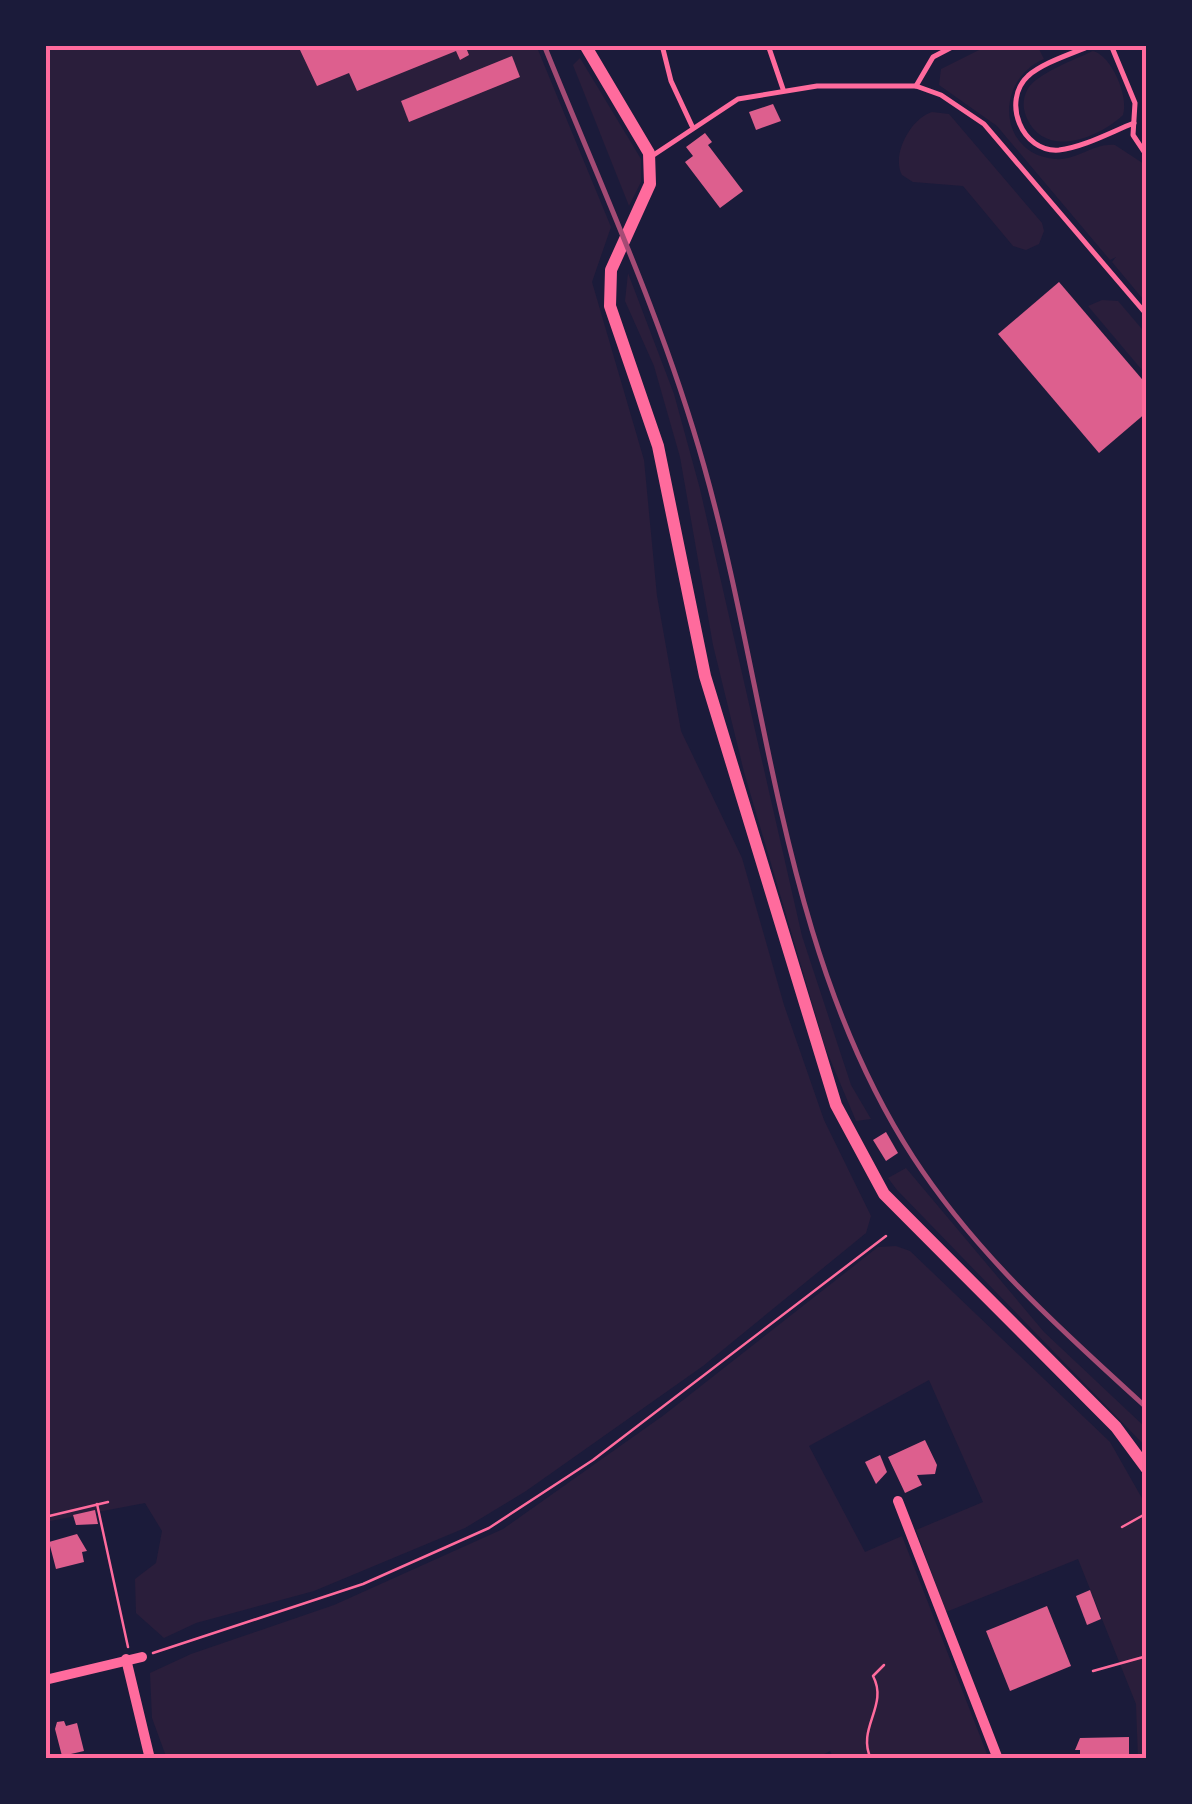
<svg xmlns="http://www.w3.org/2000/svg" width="1192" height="1804" font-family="'Golos Text',sans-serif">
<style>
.green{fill:#2a1e3b}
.building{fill:#dd5f8e}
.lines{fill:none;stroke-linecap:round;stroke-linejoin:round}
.path{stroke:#ff6b9d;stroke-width:2.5}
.service{stroke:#ff6b9d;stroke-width:5}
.minor{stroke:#ff6b9d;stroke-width:10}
.tertiary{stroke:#ff6b9d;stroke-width:12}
.rail{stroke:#a44b75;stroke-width:5}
.neatline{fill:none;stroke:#ff6b9d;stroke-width:4}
</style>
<rect width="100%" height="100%" fill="#1b1b3a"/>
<g class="green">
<polygon points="45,45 536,45 611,227 592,282 644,460 657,596 681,731 742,858 784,1005 824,1120 871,1216 866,1233 703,1366 526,1491 465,1528 314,1591 196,1623 164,1638 136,1613 135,1579 156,1563 162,1531 145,1503 45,1522"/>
<path d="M989,45H1037L1044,59C993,81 999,155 1055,159C1077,161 1093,143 1115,145L1147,166V304L1112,262L1116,257L1110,260L997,126L939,85L941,69Z"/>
<path d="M1093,51C1112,56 1129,97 1123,115C1096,140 1043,159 1026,116C1022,106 1023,96 1029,87C1040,72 1083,56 1093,51Z"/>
<polygon points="580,58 641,159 641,182 629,206 573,65"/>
<path d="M932,112L949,114L1042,223L1044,231L1039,244L1026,250L1013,246L963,186L913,182L902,175C891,155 911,118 932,112Z"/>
<polygon points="628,273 674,394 700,489 802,936 851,1085 871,1119 856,1121 825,1047 744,772 713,645 680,457 654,366 625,301"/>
<polygon points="1102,300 1118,301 1147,335 1147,376 1088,306"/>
<polygon points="906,1168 1044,1332 1147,1429 1147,1448 897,1190 888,1178"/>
<polygon points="896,1246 910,1251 1110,1442 1147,1507 1147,1759 1138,1759 1136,1704 1078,1559 946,1612 916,1530 983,1502 929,1380 809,1446 865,1552 902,1536 989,1759 834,1759 830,1751 815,1759 167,1759 152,1718 150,1673 191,1654 334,1605 503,1529 664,1415 878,1247"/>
</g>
<g class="building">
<polygon points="311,45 465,45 469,55 460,60 456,51 357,91 349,73 317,86 300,50"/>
<polygon points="512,56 520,77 409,122 401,101"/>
<polygon points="773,104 781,121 756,130 749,112"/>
<polygon points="705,133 712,142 708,145 743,191 720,208 685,162 693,156 686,147"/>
<polygon points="1059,282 1147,385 1147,412 1099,453 998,334"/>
<polygon points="886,1132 898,1153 886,1161 873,1140"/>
<polygon points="925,1440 937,1465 935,1474 917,1475 922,1485 905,1493 888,1457"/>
<polygon points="880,1455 887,1472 876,1484 865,1462"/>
<polygon points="95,1510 98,1524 76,1525 73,1515"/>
<polygon points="77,1534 87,1551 82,1552 84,1562 56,1569 49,1542"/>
<polygon points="1090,1590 1101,1619 1087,1625 1076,1596"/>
<polygon points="1047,1606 1071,1666 1010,1691 986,1631"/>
<polygon points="64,1721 66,1726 77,1723 84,1751 62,1756 55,1729 57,1722"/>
<polygon points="1129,1737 1129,1759 1080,1759 1080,1750 1075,1750 1080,1738"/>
</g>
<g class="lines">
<g class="path">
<polyline points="97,1504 128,1647"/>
<polyline points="45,1517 108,1502"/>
<polyline points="1122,1527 1147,1513"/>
<polyline points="153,1653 363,1584 489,1528 593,1460 886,1236"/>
<polyline points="1093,1671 1147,1656"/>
<path d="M871,1759C856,1728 889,1706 873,1676L884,1665"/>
</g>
<g class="service">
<polyline points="662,45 671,81 692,126"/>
<polyline points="768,45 783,89"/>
<path d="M1092,45C1072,54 1044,62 1028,76C1001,101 1022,153 1059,150C1084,147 1111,132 1134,123"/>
<polyline points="1111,45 1135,103 1133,135 1147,156"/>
<polyline points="916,86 933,57 956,45"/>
<polyline points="652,156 738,99 817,86 916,86 941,95 984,124 1147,315"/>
</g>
<g class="minor">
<polyline points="898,1501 998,1759"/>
<polyline points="126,1659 150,1759"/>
<polyline points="45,1680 142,1657"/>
</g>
<polyline class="tertiary" points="585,45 649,153 650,184 611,270 610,306 658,446 705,676 836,1105 884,1194 1116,1427 1147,1469"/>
<path class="rail" d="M544,45C600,184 664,322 704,466C769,696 781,953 913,1157C976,1254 1062,1331 1147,1408"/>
</g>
<rect width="1192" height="1804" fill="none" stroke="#1b1b3a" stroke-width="95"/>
<rect x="48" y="48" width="1096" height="1708" class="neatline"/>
</svg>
